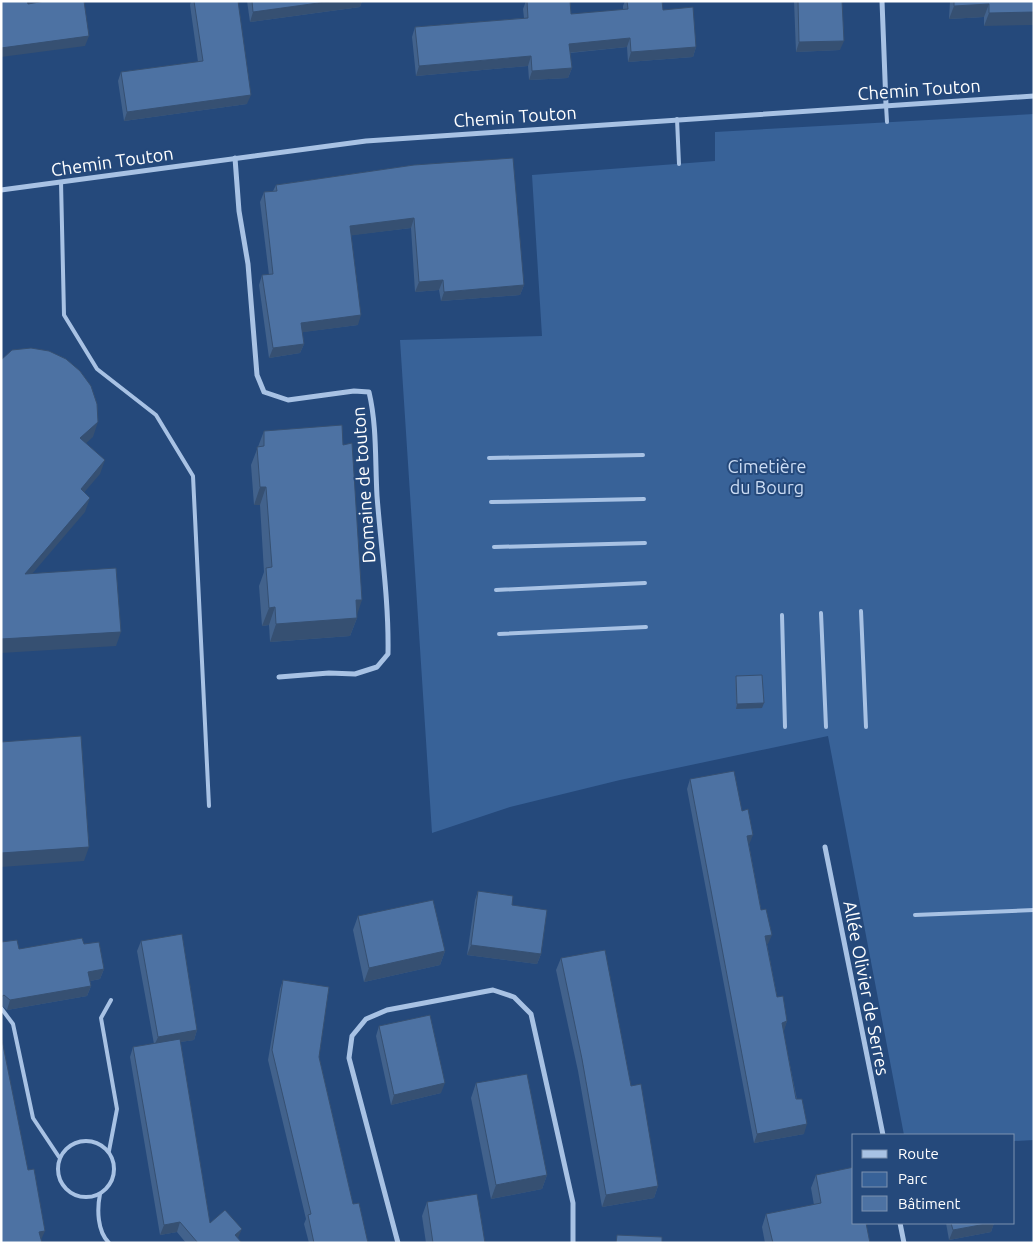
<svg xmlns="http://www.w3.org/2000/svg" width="1035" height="1244" font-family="Ubuntu,sans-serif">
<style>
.green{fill:#386298}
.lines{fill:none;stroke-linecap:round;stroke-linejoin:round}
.service{stroke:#a8c2e4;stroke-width:4}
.minor{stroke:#a8c2e4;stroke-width:5}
.wall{fill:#42628c}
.shaded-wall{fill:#365072}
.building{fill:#4d72a3;stroke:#365072}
.labels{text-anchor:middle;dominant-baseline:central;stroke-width:4;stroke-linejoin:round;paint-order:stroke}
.street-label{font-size:18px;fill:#fff;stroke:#25497b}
.park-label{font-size:18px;fill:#cbdcf4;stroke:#25497b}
</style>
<rect width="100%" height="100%" fill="#25497b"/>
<polygon class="green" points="1034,114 1034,1140 1014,1141 1014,1135 904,1135 828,736 620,780 510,807 432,833 400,340 542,336 532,175 715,161 715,132"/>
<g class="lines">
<g class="service">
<polyline points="886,105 887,122"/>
<polyline points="677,119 679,164"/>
<polyline points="61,182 64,315 97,369 156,415 193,476 209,806"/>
<polyline points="489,458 643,455"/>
<polyline points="491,502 644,499"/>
<polyline points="494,547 645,543"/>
<polyline points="496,590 645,583"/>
<polyline points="861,611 866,727"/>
<polyline points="821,613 826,727"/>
<polyline points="782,615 785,727"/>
<polyline points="499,634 646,627"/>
<polyline points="915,915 1034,910"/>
<polyline points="1,1008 13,1024 33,1118 59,1157"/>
<circle cx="86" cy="1169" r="28"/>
<polyline points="109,1151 117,1109 101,1018 111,1000"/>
<path d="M100,1194C97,1209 97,1231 109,1243"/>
</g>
<g class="minor">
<polyline points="882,1 886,105"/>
<path d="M235,158L239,211L248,264L257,375L264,392L288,400L354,391L369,392C377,426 375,461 377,496C381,548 389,601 388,654L377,667L355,674L329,673L279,677"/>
<polyline points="1,190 366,141 1034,96"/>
<polyline points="825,847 883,1135"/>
<polyline points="900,1223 904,1243"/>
<polyline points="398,1243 349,1058 352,1036 366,1019 387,1010 493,990 514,997 531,1014 573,1203 573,1243"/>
</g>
</g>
<g class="wall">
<polygon points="191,1 238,1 247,104 124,121 118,81 121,72 198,62 190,5"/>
<polygon points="247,1 362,1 360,7 250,22"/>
<polygon points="526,1 570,1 571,14 623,10 623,6 625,1 662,1 663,10 696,47 693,57 628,62 627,47 570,53 572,68 568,78 529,80 528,66 416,76 412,37 415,27 524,18 523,9"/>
<polygon points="794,1 842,1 840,50 796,52"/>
<polygon points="950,1 1034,1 984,26 984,17 949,19"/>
<polygon points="414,165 524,285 520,295 441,301 439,290 415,292 411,228 351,235 358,325 302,332 304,344 300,353 269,358 259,285 262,275 269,275 260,202 264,192 273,191 276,185"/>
<polygon points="264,431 357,615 357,618 350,636 270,642 269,625 262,626 259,586 264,572 260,505 254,505 251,465"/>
<polygon points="736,676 762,708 736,709 735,681"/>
<polygon points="690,779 749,845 761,910 768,944 767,944 777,997 787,1021 783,1031 804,1134 754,1143 687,789"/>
<polygon points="478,891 541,954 537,964 467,955 475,900"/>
<polygon points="358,916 445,951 440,965 364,982 353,930"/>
<polygon points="141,941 197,1030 194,1040 180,1042 210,1223 238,1239 242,1243 186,1243 177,1232 160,1235 130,1057 133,1047 154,1044 137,951"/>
<polygon points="1,942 19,949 84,944 104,969 100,979 90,981 91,986 87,996 7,1010 1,1005"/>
<polygon points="561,958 658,1186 654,1198 602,1207 578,1071 556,970"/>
<polygon points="283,980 319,1057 353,1204 368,1243 309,1243 304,1224 306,1219 268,1060 280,989"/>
<polygon points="379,1026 441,1093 391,1105 376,1036"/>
<polygon points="476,1083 547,1175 542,1189 491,1199 471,1098"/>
<polygon points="816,1175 870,1243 765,1243 762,1227 766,1214 814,1205 811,1188"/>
<polygon points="427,1202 485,1243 426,1243 422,1216"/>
<polygon points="946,1223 994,1223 991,1232 949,1240"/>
</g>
<g class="shaded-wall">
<polygon points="333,1 362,1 360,7 250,22 253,12"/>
<polygon points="989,4 984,17 949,19 954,6"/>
<polygon points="1034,12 1034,25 984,26 989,13"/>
<polygon points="89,36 85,46 1,57 1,48"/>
<polygon points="630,38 627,47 566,53 569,44"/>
<polygon points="844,41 840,50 796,52 799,42"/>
<polygon points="696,47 693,57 628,62 631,52"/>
<polygon points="531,56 528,66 416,76 419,66"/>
<polygon points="572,68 568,78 529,80 532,71"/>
<polygon points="251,95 247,104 124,121 127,112"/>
<polygon points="414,218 411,228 347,236 350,226"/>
<polygon points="443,280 439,290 415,292 419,282"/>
<polygon points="524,285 520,295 441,301 444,292"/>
<polygon points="361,315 358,325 297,333 301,323"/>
<polygon points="304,344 300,353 269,358 273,348"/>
<polygon points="98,422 93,437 75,453 80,438"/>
<polygon points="105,460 100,474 75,503 81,489"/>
<polygon points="260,487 266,487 260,505 254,505"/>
<polygon points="90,498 85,512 20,588 25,574"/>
<polygon points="356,600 362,600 356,618"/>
<polygon points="275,607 269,625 262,626 269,608"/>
<polygon points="357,618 350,636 270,642 276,624"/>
<polygon points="121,632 116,646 1,653 1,639"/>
<polygon points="764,703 762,708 736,709 737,704"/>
<polygon points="753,835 749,845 747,836"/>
<polygon points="89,847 84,861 1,867 1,853"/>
<polygon points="772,935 768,944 762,945 765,936"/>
<polygon points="471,945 541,954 537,964 467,955"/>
<polygon points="445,951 440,965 364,982 369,968"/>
<polygon points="104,969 100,979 85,982 88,972"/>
<polygon points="91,986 87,996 7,1010 10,1000"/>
<polygon points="787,1021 784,1031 778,1032 782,1023"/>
<polygon points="197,1030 194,1040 154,1046 158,1037"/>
<polygon points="445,1083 441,1093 391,1105 394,1095"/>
<polygon points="807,1124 804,1134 754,1143 757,1134"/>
<polygon points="547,1175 542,1189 491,1199 496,1185"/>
<polygon points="658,1186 654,1198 602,1207 606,1195"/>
<polygon points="180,1222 177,1232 160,1235 164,1225"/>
<polygon points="991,1223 994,1223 991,1232 949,1240 953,1230"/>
<polygon points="242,1229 238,1238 235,1235"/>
<polygon points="45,1231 41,1240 39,1232"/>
</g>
<g class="building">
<polygon points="1,1 27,1 28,4 45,1 84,1 89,36 1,48"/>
<polygon points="194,1 238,1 251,95 127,112 121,72 203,61"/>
<polygon points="252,1 333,1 253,12"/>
<polygon points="527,1 570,1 571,14 628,9 627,1 662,1 663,10 693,7 696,47 631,52 630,38 569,44 572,68 532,71 531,56 419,66 415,27 528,18"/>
<polygon points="798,1 842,1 844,41 799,42"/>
<polygon points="954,1 1034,1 1034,12 989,13 989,4 954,6"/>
<polygon points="513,158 524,285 444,292 443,280 419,282 414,218 350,226 361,315 301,323 304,344 273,348 262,275 273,274 264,192 277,191 276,185 414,165"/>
<polygon points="31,348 49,351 66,359 80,371 91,386 97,404 98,422 80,438 105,460 81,489 90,498 25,574 116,568 121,632 1,639 1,360 12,350"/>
<polygon points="342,425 343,445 352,443 362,600 356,600 357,618 276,624 275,607 269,608 266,568 272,567 266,487 260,487 257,447 264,446 264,431"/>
<polygon points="762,675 764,703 737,704 736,676"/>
<polygon points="81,736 89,847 1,853 1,742"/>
<polygon points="734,771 742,811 748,809 753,835 747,836 761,910 766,909 772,935 765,936 777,997 783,996 787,1021 782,1023 796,1099 802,1099 807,1124 757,1134 690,779"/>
<polygon points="478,891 513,896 512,905 547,910 541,954 471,945"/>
<polygon points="433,900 445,951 369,968 358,916"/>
<polygon points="182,934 197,1030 158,1037 141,941"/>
<polygon points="82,938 84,944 99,942 104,969 88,972 91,986 10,1000 4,995 1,997 1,942 17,940 19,949"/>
<polygon points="605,950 631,1086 641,1084 658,1186 606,1195 582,1059 561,958"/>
<polygon points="283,980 329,987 319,1057 353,1204 359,1203 368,1243 314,1243 308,1215 311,1214 272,1050"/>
<polygon points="430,1015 445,1083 394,1095 379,1026"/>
<polygon points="1,1035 28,1170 34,1169 45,1231 39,1232 42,1243 1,1243"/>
<polygon points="180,1039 210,1223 225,1210 242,1229 235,1235 242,1243 198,1243 180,1222 164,1225 133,1047"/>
<polygon points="527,1074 547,1175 496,1185 476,1083"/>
<polygon points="854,1167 854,1223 866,1223 870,1243 773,1243 766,1214 821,1203 816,1175"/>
<polygon points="477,1194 485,1243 433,1243 427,1202"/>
<polygon points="951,1223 991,1223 953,1230"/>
<polygon points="617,1235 662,1237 662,1243 616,1243"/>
</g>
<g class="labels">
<g class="street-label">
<text transform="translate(919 89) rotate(-4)">Chemin Touton</text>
<text transform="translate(515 116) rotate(-4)">Chemin Touton</text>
<text transform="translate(112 161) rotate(-8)">Chemin Touton</text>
<text transform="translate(363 485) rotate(-94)">Domaine de touton</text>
<text transform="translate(867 988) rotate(79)">Allée Olivier de Serres</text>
</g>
<g class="park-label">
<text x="767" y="466">Cimetière<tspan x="767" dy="21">du Bourg</tspan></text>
</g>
</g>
<rect width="1035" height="1244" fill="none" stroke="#ffffff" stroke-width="5"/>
<rect x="852" y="1134" width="162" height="90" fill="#25497b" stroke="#7c92b0"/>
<rect x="862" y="1150" width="25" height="8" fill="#a8c2e4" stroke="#7c92b0"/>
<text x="898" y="1159" font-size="15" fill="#ffffff">Route</text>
<rect x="862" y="1172" width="25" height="15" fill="#386298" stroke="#7c92b0"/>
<text x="898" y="1184" font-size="15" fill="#ffffff">Parc</text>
<rect x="862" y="1196" width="25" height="15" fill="#4d72a3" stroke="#7c92b0"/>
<text x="898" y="1209" font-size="15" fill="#ffffff">Bâtiment</text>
</svg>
